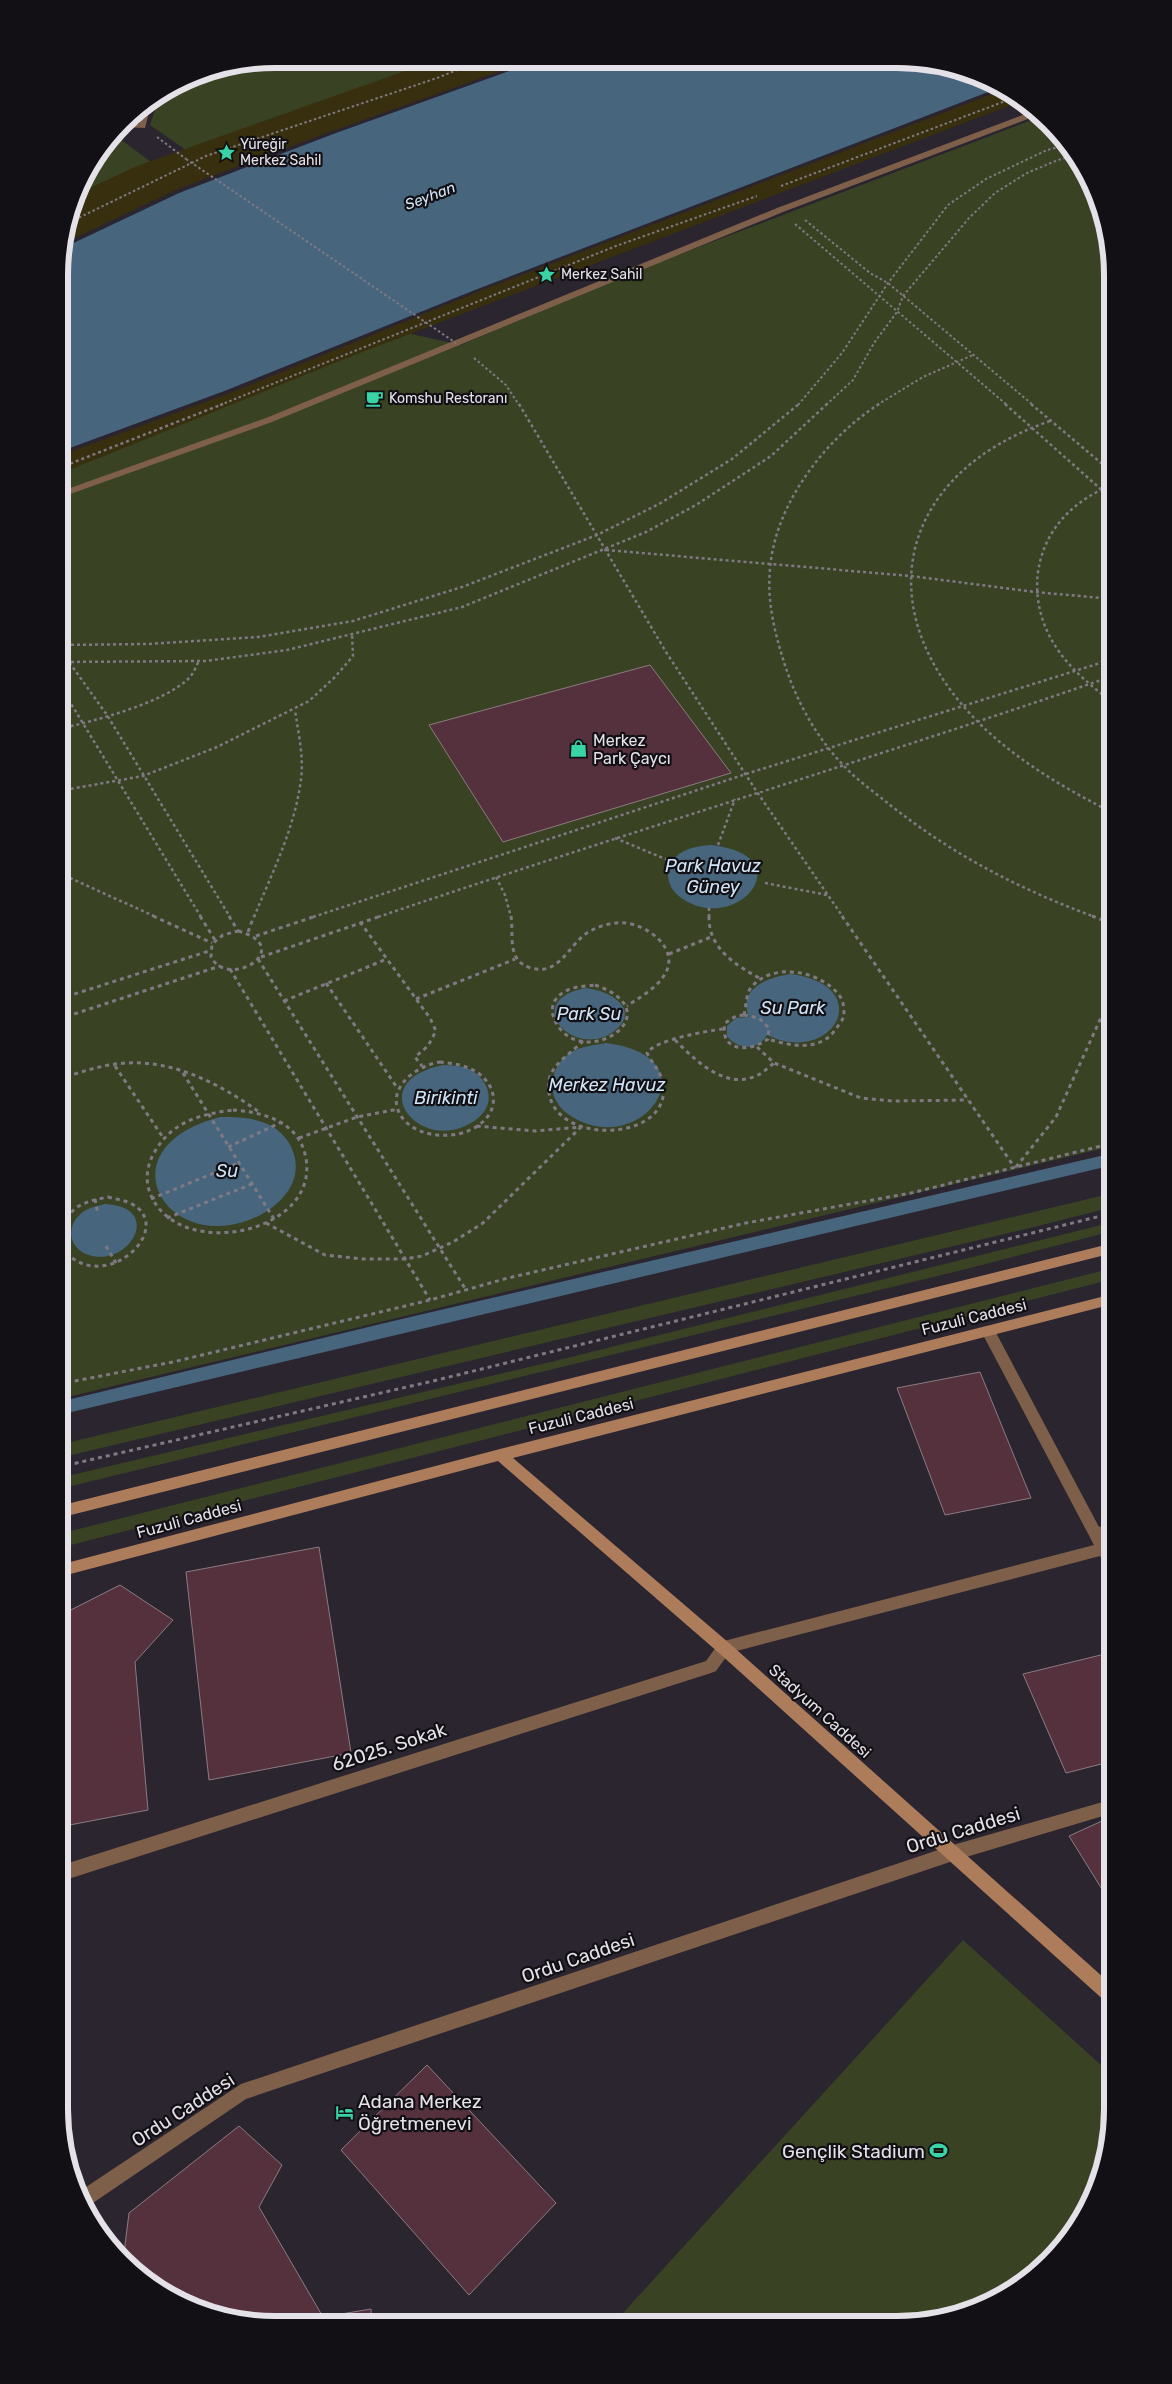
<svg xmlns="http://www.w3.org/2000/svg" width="1172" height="2384" font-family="Rubik,sans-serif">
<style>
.green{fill:#394323}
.sand{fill:#372f0e}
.water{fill:#47667e}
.building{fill:#54313c;stroke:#8c7b80}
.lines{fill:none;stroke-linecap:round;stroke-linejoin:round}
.path-far2{stroke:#7f7983;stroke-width:2;stroke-dasharray:2.5 2.5;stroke-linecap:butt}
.path-far1{stroke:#7f7983;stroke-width:2.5;stroke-dasharray:3 3;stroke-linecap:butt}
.path{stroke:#7f7983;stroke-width:3;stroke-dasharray:4 4;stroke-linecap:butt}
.minor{fill:#7d5f4a;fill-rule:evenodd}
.tertiary{fill:#7d5f4a;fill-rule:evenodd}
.secondary{fill:#ad7d5b;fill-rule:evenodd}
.path-bridge{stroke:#7f7983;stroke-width:2;stroke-dasharray:2.5 2.5;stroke-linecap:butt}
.labels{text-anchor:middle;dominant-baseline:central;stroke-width:4.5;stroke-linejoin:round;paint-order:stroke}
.far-poi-label{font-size:14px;fill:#e5e1e9;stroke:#121014;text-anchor:start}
.far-water-label{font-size:15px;font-style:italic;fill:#d0e5f7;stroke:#121014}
.poi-label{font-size:16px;fill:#e5e1e9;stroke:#121014;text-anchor:start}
.street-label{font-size:16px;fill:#e5e1e9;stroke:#121014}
.water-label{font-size:18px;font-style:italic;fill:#d0e5f7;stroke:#121014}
.near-street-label{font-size:19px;fill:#e5e1e9;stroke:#121014}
.near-poi-label{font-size:19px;fill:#e5e1e9;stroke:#121014;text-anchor:start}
.rim{fill:none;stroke:#e5e1e9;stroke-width:6}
</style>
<rect width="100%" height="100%" fill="#2b2530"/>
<g class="green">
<polygon points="275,59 476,60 196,157 150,125 160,95 192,75"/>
<polygon points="1042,116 1077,155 1102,206 1113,275 1113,1146 59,1399 59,463 393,330 461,345 636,271"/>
<polygon points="115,135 156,166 74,206 81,179"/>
<polygon points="1113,1193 1113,1207 1034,1227 59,1458 59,1445 83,1439"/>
<polygon points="1113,1222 1113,1231 966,1269 59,1489 59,1478 563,1359"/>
<polygon points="1113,1268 1113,1279 59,1548 59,1534"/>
<polygon points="963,1940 1113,2076 1113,2123 1102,2179 1069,2240 1028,2281 966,2314 897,2325 613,2324"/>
</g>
<g class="sand">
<polygon points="436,60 532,60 313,138 178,189 64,243 77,194 137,166"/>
<polygon points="1005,89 1022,101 352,356 59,474 59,456 230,393 480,291"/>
</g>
<g class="water">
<polygon points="540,60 939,63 992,81 1001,87 475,290 227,390 59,452 59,260 63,248 179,193 336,133"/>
<path d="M710,845C806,855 735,938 680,897C663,884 664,861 684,851C692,847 701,846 710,845Z"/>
<path d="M791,974C878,986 833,1067 767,1035C758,1051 738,1050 727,1036V1026L736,1018L749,1017C737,988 769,977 791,974Z"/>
<path d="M585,988C610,990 643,1010 613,1032C573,1060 520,1001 585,988Z"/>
<path d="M606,1043C718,1057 639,1164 568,1114C544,1097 549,1065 573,1051C584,1046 595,1045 606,1043Z"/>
<path d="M443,1065C452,1065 461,1066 469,1069C489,1079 497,1103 478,1118C425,1161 357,1083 443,1065Z"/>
<path d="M220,1117C235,1117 248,1117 262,1122C291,1131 306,1165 288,1191C278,1205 265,1214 249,1220C163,1252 104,1147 220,1117Z"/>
<polygon points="1113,1153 1113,1165 59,1415 59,1402 389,1322"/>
<path d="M105,1204C166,1207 128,1271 86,1254C67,1246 67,1223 83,1212C90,1207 97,1206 105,1204Z"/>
</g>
<g class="building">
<polygon points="650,665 731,773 503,842 429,725"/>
<polygon points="1113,1363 1113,1392 1102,1365"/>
<polygon points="980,1372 1031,1498 945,1515 897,1388"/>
<polygon points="319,1547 351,1753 209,1780 186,1572"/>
<polygon points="120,1585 173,1620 135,1662 148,1810 59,1827 59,1616"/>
<polygon points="1109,1653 1113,1662 1113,1761 1066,1773 1023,1674"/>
<polygon points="1113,1816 1113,1907 1069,1836"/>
<polygon points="427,2065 556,2203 469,2295 341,2150"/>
<polygon points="239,2126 282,2165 259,2207 323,2317 371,2309 372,2324 246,2323 180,2303 133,2272 123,2261 129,2213"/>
</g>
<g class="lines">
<g class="path-far2">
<polyline points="157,137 186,159"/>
<polyline points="781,186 1016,97"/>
<polyline points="805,220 870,273 888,283 1033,405"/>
<polyline points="70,222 206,156 437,78 482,60"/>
<polyline points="795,224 1007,405"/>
<polyline points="474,358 506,385 519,405"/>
<polyline points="220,405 616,246 757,196"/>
<polyline points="798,405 842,353 888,283 948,205 986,179 1047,150 1068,145"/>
<polyline points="826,405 853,380 874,343 897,312 903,296 969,218 995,193 1027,173 1058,160 1077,155"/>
<polyline points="877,405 923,377 973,355"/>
</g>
<g class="path-far1">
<polyline points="519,404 666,652 757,792 843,917"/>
<path d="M879,404C825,439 775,504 770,569C767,600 774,630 783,659C796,702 819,743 852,774C864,785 878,795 890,805C955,856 1019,889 1095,917"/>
<polyline points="1005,404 1113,500"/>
<polyline points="1031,404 1113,473"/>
<path d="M1050,421C897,474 865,611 981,725C1019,762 1066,789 1113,813"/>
<polyline points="59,468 223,404"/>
<path d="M1113,483C1101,490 1088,496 1077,505C1031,541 1025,603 1058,650C1073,672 1093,687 1113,703"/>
<polyline points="606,550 911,576 1035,592 1113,599"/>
<polyline points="59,645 148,644 258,637 353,621 462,587 597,535 659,504 732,459 799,404"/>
<polyline points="59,648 107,715 230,917"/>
<polyline points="59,662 206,661 287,650 462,607 646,532 696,505 771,456 827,404"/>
<polyline points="59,684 201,917"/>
<path d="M59,729C94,721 164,703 189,678C194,673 196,666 199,661"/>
<polyline points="59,791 143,776 217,747 309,701 335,677 353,656 352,634"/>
<polyline points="615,838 670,861"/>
<polyline points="718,845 735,799"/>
<polyline points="59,873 156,917"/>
<polyline points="496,877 505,895 511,917"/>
<polyline points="765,883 827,895"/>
<path d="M254,917C272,873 295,828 301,779C304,756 298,732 295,710"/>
<polyline points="313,917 746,774 1113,659"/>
<path d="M378,917C622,834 869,760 1113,676"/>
<polyline points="709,917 709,908"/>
</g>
<g class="path">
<polyline points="153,916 212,943"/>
<polyline points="200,916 215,940"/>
<polyline points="229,916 238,931"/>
<path d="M511,916C514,935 506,961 531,968C561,977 570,940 592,930C602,925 614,922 625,923C648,925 680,949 665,974C657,988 640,997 627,1006"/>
<path d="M709,916C708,948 735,965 761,979"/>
<polyline points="842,916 1015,1168"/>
<polyline points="1092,916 1113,924"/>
<polyline points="360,922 430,1018 436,1031 428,1046 415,1057 422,1066"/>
<path d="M238,931C297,947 229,991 211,957L212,944L223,935Z"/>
<polyline points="248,932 254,916"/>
<polyline points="256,936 316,916"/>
<polyline points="669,954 711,937"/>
<polyline points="261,957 381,916"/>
<polyline points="258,959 466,1290"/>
<polyline points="230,969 430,1300"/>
<polyline points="326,983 398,1089"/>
<path d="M595,985C670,1011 595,1064 563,1032C549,1018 547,999 568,990C576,986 587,986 595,985Z"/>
<polyline points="59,999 209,951"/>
<polyline points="416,999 515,959"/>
<polyline points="284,1001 387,959"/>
<path d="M744,1015C746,1008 746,995 750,989C771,960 824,971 841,998C844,1003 844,1012 844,1017C840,1023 835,1031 830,1036C813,1051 787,1045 768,1039"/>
<path d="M744,1015L759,1018L769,1028L768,1039C751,1052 719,1053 725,1023L736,1016Z"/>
<polyline points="59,1019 220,966"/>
<path d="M675,1040C696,1061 726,1091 758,1075C764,1072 769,1067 774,1063"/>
<path d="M583,1041C572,1053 551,1064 549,1081C540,1147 674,1146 663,1083C661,1072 652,1063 647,1053C655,1040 706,1031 723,1029"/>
<polyline points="757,1047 774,1063 861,1098 893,1101 968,1100"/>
<path d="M440,1062C448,1063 459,1064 466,1067C493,1076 505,1106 479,1125C459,1140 421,1139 404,1120C381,1092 414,1066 440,1062Z"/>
<polyline points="115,1066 164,1139"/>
<polyline points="183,1073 274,1219"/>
<path d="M59,1079C81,1072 104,1064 127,1063C174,1060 222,1085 259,1112"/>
<path d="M233,1110C262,1112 297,1121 305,1154C325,1233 177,1264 150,1193C145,1180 147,1165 154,1153C171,1122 200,1114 233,1110Z"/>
<polyline points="299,1138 357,1117 398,1109"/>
<polyline points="228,1147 282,1122"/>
<polyline points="1016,1167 1056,1117 1113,991"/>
<path d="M108,1197C115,1199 123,1200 130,1203C176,1225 113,1290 71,1257C53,1242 61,1217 79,1206C88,1201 98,1199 108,1197Z"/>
<polyline points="95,1199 98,1215"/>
<polyline points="151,1199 238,1163"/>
<polyline points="59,1211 70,1213"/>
<polyline points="167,1218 252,1184"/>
<polyline points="266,1223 325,1255 363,1259 405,1259 422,1256 453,1242 483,1223 581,1127 535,1131 476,1126"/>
<polyline points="106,1246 116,1263"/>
<polyline points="59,1258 68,1256"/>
<polyline points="59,1384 173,1362 430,1300 508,1278 746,1223 911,1193 1113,1143"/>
<polyline points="59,1467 433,1381 1113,1213"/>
</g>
<g class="minor">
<polygon points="152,100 145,128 121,127 124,123 139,124 144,105"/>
<polygon points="1036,110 1041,114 783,212 272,422 59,498 59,492 266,418 777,208"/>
<polygon points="988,1326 993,1327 1099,1527 1113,1523 1113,1535 1104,1538 1113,1554 1113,1574 1108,1572 1100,1556 729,1653 716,1671 711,1673 59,1882 59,1866 706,1661 719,1643 724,1641 1094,1545 981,1331 983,1327"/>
</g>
<polygon class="tertiary" points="1113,1799 1113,1813 953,1861 246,2099 87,2207 85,2208 77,2193 241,2084 953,1845"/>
<g class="secondary">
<polygon points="1113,1243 1113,1253 59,1518 59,1506"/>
<polygon points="1113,1294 1113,1304 513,1458 729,1643 1113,1986 1113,2005 1107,2003 719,1653 498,1461 59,1577 59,1565 500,1449"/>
</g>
<polyline class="path-bridge" points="186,159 456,343"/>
</g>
<defs>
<symbol id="sight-bare" viewBox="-9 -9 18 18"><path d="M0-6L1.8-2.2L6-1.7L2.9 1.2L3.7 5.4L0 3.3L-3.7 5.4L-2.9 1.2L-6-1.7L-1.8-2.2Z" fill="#38d4a6" stroke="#121014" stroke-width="2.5" paint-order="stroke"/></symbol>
<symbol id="cafe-bare" viewBox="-9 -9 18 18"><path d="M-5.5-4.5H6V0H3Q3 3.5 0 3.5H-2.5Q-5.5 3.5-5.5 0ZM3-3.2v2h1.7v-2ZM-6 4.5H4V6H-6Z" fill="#38d4a6" stroke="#121014" stroke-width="2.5" paint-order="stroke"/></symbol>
<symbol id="shop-bare" viewBox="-9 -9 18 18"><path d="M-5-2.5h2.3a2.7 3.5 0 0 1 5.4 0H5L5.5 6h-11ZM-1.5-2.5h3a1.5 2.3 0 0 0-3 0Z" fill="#38d4a6" stroke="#121014" stroke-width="2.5" paint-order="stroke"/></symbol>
<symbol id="hotel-bare" viewBox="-9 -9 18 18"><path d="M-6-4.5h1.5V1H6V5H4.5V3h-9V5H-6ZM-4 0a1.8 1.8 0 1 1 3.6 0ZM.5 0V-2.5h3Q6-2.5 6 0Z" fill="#38d4a6" stroke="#121014" stroke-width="2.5" paint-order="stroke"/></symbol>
<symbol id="stadium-bare" viewBox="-9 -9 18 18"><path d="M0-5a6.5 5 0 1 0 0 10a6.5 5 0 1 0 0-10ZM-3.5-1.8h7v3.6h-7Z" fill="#38d4a6" stroke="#121014" stroke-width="2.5" paint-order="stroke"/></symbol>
</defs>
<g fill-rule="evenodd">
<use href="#sight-bare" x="214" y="140" width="25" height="25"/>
<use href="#sight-bare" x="534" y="262" width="25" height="25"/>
<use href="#cafe-bare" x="362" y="386" width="25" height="25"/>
<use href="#shop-bare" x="566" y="736" width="25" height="25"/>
<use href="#hotel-bare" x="332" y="2100" width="25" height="25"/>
<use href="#stadium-bare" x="926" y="2138" width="25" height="25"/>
</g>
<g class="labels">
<g class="far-poi-label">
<text x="240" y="144">Yüreğir<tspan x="240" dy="16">Merkez Sahil</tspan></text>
<text x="561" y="274">Merkez Sahil</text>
<text x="389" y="398">Komshu Restoranı</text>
</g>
<g class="far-water-label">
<text transform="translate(430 196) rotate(-21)">Seyhan</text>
</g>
<g class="poi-label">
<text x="593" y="740">Merkez<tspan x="593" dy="18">Park Çaycı</tspan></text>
</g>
<g class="street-label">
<text transform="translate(974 1317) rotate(-14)">Fuzuli Caddesi</text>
<text transform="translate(581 1416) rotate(-14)">Fuzuli Caddesi</text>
<text transform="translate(189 1519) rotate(-15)">Fuzuli Caddesi</text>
<text transform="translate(820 1711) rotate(42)">Stadyum Caddesi</text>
</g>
<g class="water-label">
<text x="713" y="866">Park Havuz<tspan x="713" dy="21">Güney</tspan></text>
<text x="793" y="1008">Su Park</text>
<text x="589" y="1014">Park Su</text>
<text x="607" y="1085">Merkez Havuz</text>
<text x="446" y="1098">Birikinti</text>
<text x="227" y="1171">Su</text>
</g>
<g class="near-street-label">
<text transform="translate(389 1747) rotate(-18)">62025. Sokak</text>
<text transform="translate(963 1830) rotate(-17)">Ordu Caddesi</text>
<text transform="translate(578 1958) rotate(-19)">Ordu Caddesi</text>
<text transform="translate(183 2110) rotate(-33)">Ordu Caddesi</text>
</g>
<g class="near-poi-label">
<text x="358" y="2101">Adana Merkez<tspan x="358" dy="22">Öğretmenevi</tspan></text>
<text x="925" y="2151" text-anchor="end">Gençlik Stadium</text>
</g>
</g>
<path d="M0 0H1172V2384H0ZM275 68H897A207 207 0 0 1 1104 275V2109A207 207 0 0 1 897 2316H275A207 207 0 0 1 68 2109V275A207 207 0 0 1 275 68Z" fill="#121014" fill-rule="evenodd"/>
<path class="rim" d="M275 68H897A207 207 0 0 1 1104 275V2109A207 207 0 0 1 897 2316H275A207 207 0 0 1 68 2109V275A207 207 0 0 1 275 68Z"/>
</svg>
